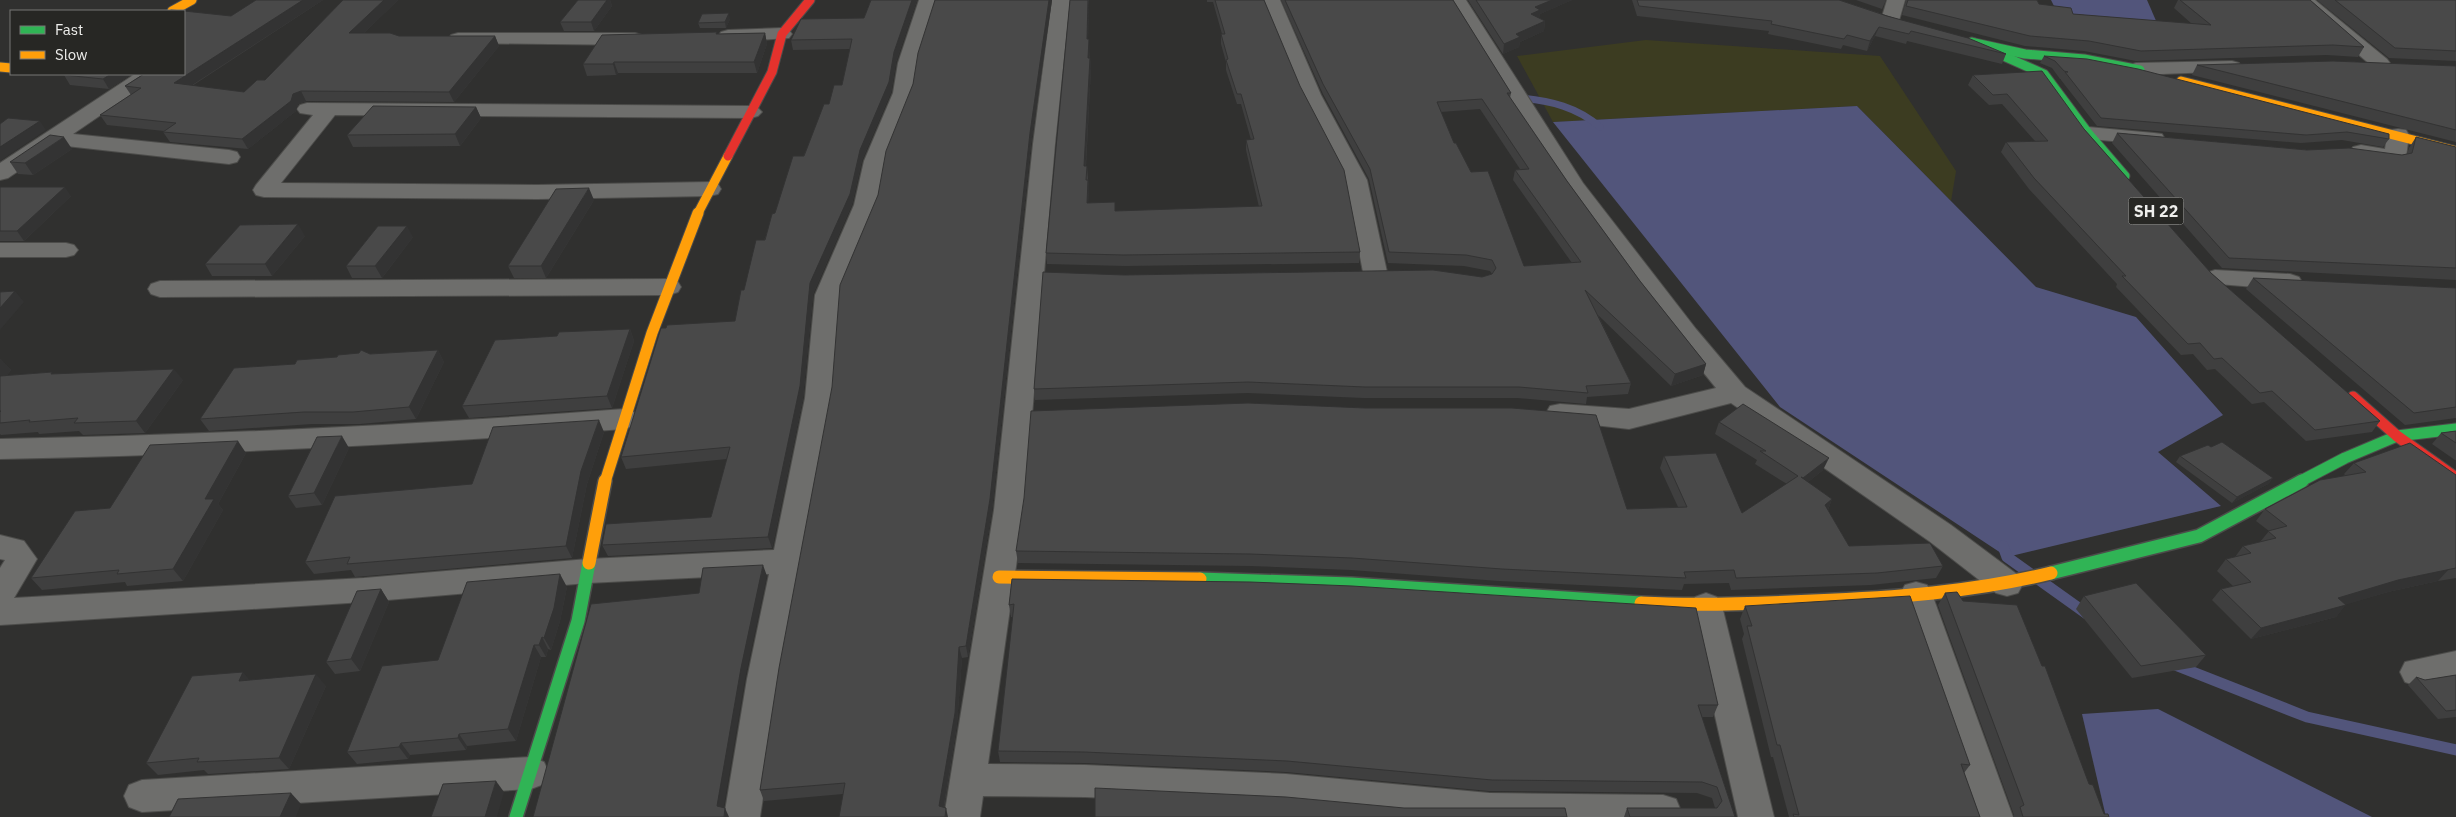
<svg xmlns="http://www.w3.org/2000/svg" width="2456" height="817" font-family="'IBM Plex Sans',sans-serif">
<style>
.green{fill:#3c3c21}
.water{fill:#52557b}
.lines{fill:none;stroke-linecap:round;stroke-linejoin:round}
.stream-far1{stroke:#52557b;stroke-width:7}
.stream{stroke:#52557b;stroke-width:11}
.street-casing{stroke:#4c4c4a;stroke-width:2}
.fast-far2-casing{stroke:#4c4c4a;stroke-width:11}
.fast-far1-casing{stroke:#4c4c4a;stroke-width:13}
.fast-casing{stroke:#4c4c4a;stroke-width:16}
.slow-far2-casing{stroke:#4c4c4a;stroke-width:11}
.slow-far1-casing{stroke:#4c4c4a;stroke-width:13}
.slow-casing{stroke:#4c4c4a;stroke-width:16}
.jam-far1-casing{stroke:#4c4c4a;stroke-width:11}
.jam-casing{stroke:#4c4c4a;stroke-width:13}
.street{fill:#6e6e6c;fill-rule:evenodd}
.fast-far2{stroke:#30b455;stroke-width:9}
.fast-far1{stroke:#30b455;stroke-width:11}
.fast{stroke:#30b455;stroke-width:13}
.slow-far2{stroke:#ff9f0a;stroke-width:9}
.slow-far1{stroke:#ff9f0a;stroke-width:11}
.slow{stroke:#ff9f0a;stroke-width:13}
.jam-far1{stroke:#e5322d;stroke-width:9}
.jam{stroke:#e5322d;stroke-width:11}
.wall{fill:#3f3f3f;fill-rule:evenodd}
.shaded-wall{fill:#333}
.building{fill:#494949;stroke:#333;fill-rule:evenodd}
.labels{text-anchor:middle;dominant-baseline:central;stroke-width:4;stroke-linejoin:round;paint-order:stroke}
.shield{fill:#272724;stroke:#b2b2b0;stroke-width:1}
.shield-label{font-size:16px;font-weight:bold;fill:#eeeeec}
</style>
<rect width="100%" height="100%" fill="#30302f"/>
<polygon class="green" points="1646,40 1880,56 1956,171 1951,201 1857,106 1553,122 1517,56"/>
<g class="water">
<polygon points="2051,0 2147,0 2157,23 2059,16"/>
<polygon points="1857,106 2036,287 2136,317 2223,415 2158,452 2221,506 2007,557 1780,407 1553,122"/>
<polygon points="2158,709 2372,817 2106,817 2082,714"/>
</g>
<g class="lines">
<path class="stream-far1" d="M1521,98C1551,101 1577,107 1600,127"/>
<g class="stream">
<polyline points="2003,546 2007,557 2087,614"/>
<polyline points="2175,665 2307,717 2456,750"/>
</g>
<defs>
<g id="street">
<polygon points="919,0 937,0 918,63 913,93 886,161 878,205 841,295 833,398 781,679 760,817 724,817 747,679 769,574 588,583 364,602 0,625 0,568 5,560 0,559 0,535 24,541 37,559 14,598 364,578 588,559 774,550 805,398 815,295 854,205 864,161 893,93 898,63"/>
<polygon points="1052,0 1070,0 1055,144 1024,510 988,764 1085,765 1286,774 1489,793 1663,795 1676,799 1681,811 1678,817 1402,817 1286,806 1085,797 983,796 980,817 944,817 994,510 1033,144"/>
<polygon points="1262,0 1280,0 1321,95 1367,180 1387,272 1384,277 1375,279 1366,277 1363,272 1345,180 1301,95"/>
<polygon points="1448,0 1466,0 1583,183 1696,329 1745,387 1951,525 2018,575 2023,584 2018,593 2007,596 1996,593 1929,541 1731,403 1629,429 1550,420 1546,413 1550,406 1560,404 1629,409 1716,388 1678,341 1566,191"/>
<polygon points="1887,0 1905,0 1898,24 1884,24 1881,20"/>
<polygon points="2295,0 2315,0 2387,59 2390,63 2387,67 2380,69 2373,67"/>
<polygon points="782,28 789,30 792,34 789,38 728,42 721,40 718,36 721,32 728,30"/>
<polygon points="458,33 635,33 642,35 645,39 642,43 635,45 451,43 448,39 451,35"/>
<polygon points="2232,61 2239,63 2242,67 2239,71 2136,75 2129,73 2126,69 2129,65 2136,63"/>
<polygon points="135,74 158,74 155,78 73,134 229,150 237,152 240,157 237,162 229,164 57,145 8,178 0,180 0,163"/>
<polygon points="307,103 751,106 758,108 762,112 758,116 751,118 335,115 281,183 537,185 710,182 718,184 721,189 718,194 710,196 537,199 264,197 256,195 253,190 256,185 313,115 300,113 297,109 300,105"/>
<polygon points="2088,127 2154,133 2162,134 2165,139 2162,144 2154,145 2080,138 2077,133 2080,128"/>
<path d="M2398,129L2406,130L2409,135L2406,157L2403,162C2388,165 2368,160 2353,157L2350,152L2353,147L2361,145L2385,149L2387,135L2390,130Z"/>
<polygon points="0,243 66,243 74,245 78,250 74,255 66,257 0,257"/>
<polygon points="2215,270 2290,274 2299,277 2302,282 2299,287 2290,290 2206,283 2203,278 2206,273"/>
<polygon points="669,279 678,282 681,287 678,292 669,295 160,297 151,294 148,289 151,284 160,281"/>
<path d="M624,409L634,412L638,419L634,426L624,429C416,444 208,455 0,459V439C208,435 416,425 624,409Z"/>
<polygon points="1916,582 1927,585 1932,594 2013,817 1977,817 1900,594 1905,585"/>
<polygon points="1706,593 1717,597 1722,606 1774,817 1738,817 1690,606 1695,597"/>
<polygon points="2456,651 2456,679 2417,686 2405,682 2400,672 2405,662"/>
<polygon points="531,757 544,762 549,773 544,784 531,789 142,812 129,807 124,796 129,785 142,780"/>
</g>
<g id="fast-far2">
<polyline points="1972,42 2044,74 2088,133 2125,176"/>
<polyline points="1975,43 2025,54 2084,59 2140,70"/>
</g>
<polyline id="fast-far1" points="2299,482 2345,458 2397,436 2456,429"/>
<g id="fast">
<polyline points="2051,573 2199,536 2302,481"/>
<polyline points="1200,579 1351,584 1641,603"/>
<polyline points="516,817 578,621 589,563"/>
</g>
<g id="slow-far2">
<polyline points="172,11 192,0"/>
<polyline points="0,67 11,68"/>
<polyline points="2181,81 2456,151"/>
<polyline points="697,215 728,156"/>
</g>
<polyline id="slow-far1" points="605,482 652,333 698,213"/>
<g id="slow">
<polyline points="589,563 605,481"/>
<polyline points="999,577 1200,579"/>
<path d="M1641,603C1699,606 1755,604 1813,601C1892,598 1974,592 2051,573"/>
</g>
<polyline id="jam-far1" points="728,156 772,72 782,34 810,0"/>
<polyline id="jam" points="2353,397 2397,436 2456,478"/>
</defs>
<use href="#street" class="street-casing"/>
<use href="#fast-far2" class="fast-far2-casing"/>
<use href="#fast-far1" class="fast-far1-casing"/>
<use href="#fast" class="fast-casing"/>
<use href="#slow-far2" class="slow-far2-casing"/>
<use href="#slow-far1" class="slow-far1-casing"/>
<use href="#slow" class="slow-casing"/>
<use href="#jam-far1" class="jam-far1-casing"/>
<use href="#jam" class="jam-casing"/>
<use href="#street" class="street"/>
<use href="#fast-far2" class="fast-far2"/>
<use href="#fast-far1" class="fast-far1"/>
<use href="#fast" class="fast"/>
<use href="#slow-far2" class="slow-far2"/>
<use href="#slow-far1" class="slow-far1"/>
<use href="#slow" class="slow"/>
<use href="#jam-far1" class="jam-far1"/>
<use href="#jam" class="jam"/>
</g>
<g class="wall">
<polygon points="323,0 192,86 244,92 265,80 343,0 398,0 364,33 399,36 495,36 499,46 454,102 306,101 298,104 296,111 248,149 170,142 163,132 164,131 107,125 100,115 131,95 125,86 231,16"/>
<polygon points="578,0 610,0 612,6 594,31 564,31 560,22"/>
<polygon points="871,0 917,0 896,62 891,92 862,160 852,204 813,294 803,398 772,548 608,556 602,545 711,517 727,459 626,469 621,457 735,321 744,290 775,213 829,104 842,85 850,49 793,50 791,40 864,18"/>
<polygon points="935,0 1052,0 1031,144 992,510 968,657 962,658 957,724 944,808 843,794 764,801 760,790 878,195 913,84"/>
<polygon points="1070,0 1089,0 1088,39 1091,68 1086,166 1087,166 1089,190 1088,203 1116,211 1259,207 1246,150 1246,140 1251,140 1241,104 1237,104 1226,70 1226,62 1221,44 1221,34 1222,34 1213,2 1207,2 1207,0 1264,0 1360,252 1359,263 1125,266 1047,264 1046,253"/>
<path d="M1281,0H1453L1511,93L1510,98L1567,181L1640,281L1706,364L1703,375L1671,386L1598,315L1631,383L1628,394L1587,397L1586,404L1517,398H1364L1248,393L1035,400L1034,389L1124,275L1482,277L1492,274L1490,271L1464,266L1388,263L1369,179L1323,94ZM1480,109L1520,169L1515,170L1513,180L1572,263L1524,266L1454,143L1441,112Z"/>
<polygon points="1468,0 1572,0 1540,14 1539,18 1545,21 1544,31 1520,42 1519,47 1503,54"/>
<polygon points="1632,0 1839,0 2006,54 2002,64 1907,41 1906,44 1875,36 1867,51 1843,45 1841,49 1768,34 1769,31 1637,16"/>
<polygon points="1856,0 1886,0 1882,9"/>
<polygon points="1906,0 2037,0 2039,4 2073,14 2192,24 2174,8 2178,0 2310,0 2364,47 2358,57 2327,55 2136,61 2084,51 2025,46 1902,15"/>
<polygon points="2317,0 2456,0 2456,61 2389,58"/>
<polygon points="730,19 726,28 700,28 698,23"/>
<polygon points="765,33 767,44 757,73 618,73 616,75 587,76 583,64 718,34"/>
<polygon points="2044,56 2389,139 2383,147 2342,140 2301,143 2097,126 2061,80 2061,79 2060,79 2052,68 2040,63"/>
<polygon points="2197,65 2456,66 2456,142 2192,75"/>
<polygon points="66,74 132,74 109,89 70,85 64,75"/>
<polygon points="1973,75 2084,129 2211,273 2380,421 2372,432 2306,441 2264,402 2252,404 2215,369 2207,370 2193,354 2181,355 2116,287 2117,284 2029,189 2001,152 2006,142 2035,141 2002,104 1989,105 1968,85"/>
<polygon points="476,107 481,118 460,146 353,147 347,135"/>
<polygon points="2117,133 2307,150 2402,155 2407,154 2409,148 2416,137 2456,147 2456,280 2222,268 2112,143"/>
<polygon points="72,149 33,175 18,174 10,162"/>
<polygon points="0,187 71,196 24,241 0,241"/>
<polygon points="594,200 546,278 514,278 508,266"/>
<polygon points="305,236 272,276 212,276 205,264"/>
<polygon points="413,237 382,278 352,278 346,266"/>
<polygon points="2253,278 2456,288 2456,418 2405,425 2246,289"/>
<polygon points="630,329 634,341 612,408 469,418 462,406"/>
<polygon points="438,350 444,362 416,419 360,424 312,424 209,431 200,419 295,364 337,357 370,354"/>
<polygon points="0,359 11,370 7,375 54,374 183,380 145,433 83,435 79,431 39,434 38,432 1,435 0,434"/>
<polygon points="1719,422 1823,470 1808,482 1832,499 1828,510 1849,546 1943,566 1936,578 1871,585 1731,590 1729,583 1684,584 1682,590 1499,581 1351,570 1250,566 1018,563 1016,551 1627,509 1678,507 1660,468 1664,456 1742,513 1787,484 1755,464 1757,460 1715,434"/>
<polygon points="2456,431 2456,460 2455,460 2432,444 2441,433"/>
<polygon points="604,432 587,484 572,558 355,577 351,570 314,574 305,562 472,484"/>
<polygon points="2211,447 2273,478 2268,484 2232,503 2176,462 2180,456"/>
<polygon points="349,448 322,505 296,508 288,496"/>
<polygon points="246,453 218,504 223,510 183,581 127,586 125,582 42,590 31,578 110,508"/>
<polygon points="2354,463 2456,475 2456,578 2438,581 2388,592 2346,604 2336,617 2251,639 2212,600 2221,589 2233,586 2217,571 2226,559 2235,557 2243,546 2260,542 2269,531 2256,521 2265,509 2345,475 2344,474"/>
<polygon points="1012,579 1718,705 1713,717 1702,717 1735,817 1624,817 1627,808 1715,808 1712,798 1697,793 1489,791 1286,772 1085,763 1000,762 998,751 1013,617 1011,617 1009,605"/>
<polygon points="567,587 560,621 551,650 548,649 546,657 541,657 516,741 467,746 466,750 410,755 408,759 357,764 347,752"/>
<polygon points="381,589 389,602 360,671 335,674 326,662"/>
<polygon points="1945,593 1963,601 2089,784 2104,814 2109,817 2013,817 2014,815 1938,605"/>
<polygon points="2084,596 2206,655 2196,667 2132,678 2076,609"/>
<polygon points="1745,606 1970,765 1964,773 1980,817 1789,817 1773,757 1771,757 1742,639 1744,634 1740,619"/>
<polygon points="2456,675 2456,717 2438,719 2408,685 2416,677 2425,680"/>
<polygon points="250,680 326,686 289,769 208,774 204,770 158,775 146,763"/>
</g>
<g class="shaded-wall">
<polygon points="303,0 323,0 180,93 174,83"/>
<polygon points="384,0 398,0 354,43 349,33"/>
<polygon points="607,0 610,0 612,6 594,31 591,22"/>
<polygon points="912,0 917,0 896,62 891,92 862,160 852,204 813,294 803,398 772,548 768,537 810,283 894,52"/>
<polygon points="1049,0 1052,0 1031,144 992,510 968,657 966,646 1030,133"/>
<polygon points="1088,0 1089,6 1088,49 1087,39"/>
<polygon points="1552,0 1572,0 1540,14 1539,19 1531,14 1535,7"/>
<polygon points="729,13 730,19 726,28 725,22"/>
<polygon points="1545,21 1544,31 1520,42 1519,47 1503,54 1504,44 1516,34"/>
<polygon points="1879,27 1875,36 1867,51 1870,41"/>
<polygon points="765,33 767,44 757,73 754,62"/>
<polygon points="495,36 499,46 454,102 449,92"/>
<polygon points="1089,39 1090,49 1089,68 1088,58"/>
<polygon points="1090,58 1091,68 1085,176 1084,166"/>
<polygon points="614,62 618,73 616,75 613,64"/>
<polygon points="111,74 132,74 109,89 103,79"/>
<polygon points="301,91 306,101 298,104 296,111 248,149 242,139 293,94"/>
<polygon points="476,107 481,118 460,146 455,134"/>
<polygon points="40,121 46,130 0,161 0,147"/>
<polygon points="64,137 72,149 33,175 25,163"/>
<polygon points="1088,180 1089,190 1088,213 1087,203"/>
<polygon points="65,187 71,196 24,241 17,231"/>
<polygon points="589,188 594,200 546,278 541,266"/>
<polygon points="298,224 305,236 272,276 265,264"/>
<polygon points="407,226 413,237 382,278 375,266"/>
<polygon points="15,291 24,302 0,330 0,308"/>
<polygon points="630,329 634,341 612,408 607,396"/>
<polygon points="438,350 444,362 416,419 409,407"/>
<polygon points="1,359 11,370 0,384 0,360"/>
<polygon points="1706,364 1703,375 1671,386 1675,374"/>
<polygon points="174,369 183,380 145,433 136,421"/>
<polygon points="599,420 604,432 587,484 572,558 566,546 581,471"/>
<polygon points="342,436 349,448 322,505 314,493"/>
<polygon points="238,441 246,453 218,504 223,510 183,581 173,569 205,499"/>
<polygon points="1829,458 1823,470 1797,491 1803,478"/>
<polygon points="2273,478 2268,484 2232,503 2237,497"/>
<polygon points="1832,499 1827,512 1825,505"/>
<polygon points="763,565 767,576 745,679 722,817 717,806 741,668"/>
<polygon points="2449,569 2438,581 2388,592 2328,610 2338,598 2398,580"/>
<polygon points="560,574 567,587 560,621 551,650 544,638"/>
<polygon points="381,589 389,602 360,671 351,659"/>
<polygon points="2346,605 2336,617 2251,639 2261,628"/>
<polygon points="542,637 548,649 546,657 539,645"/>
<polygon points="534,645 541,657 516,741 508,729"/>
<polygon points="959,647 962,658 957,724 942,817 939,806"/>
<polygon points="243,672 253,684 239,681"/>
<polygon points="316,674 326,686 289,769 279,758"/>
<polygon points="459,734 467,746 466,750 458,738"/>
<polygon points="401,743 410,755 408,759 399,747"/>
<polygon points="496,781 504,792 497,817 485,817"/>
<polygon points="291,793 301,804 296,817 280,817"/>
<polygon points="725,808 729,817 724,817"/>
<polygon points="946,808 948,817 945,817"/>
</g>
<g class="building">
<polygon points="256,0 303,0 174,83 244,92 257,80 265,80 343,0 384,0 349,33 390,33 399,36 495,36 449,92 301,91 293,94 291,101 242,139 163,132 176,123 100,115 141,88 125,86 144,74 184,74 184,11 231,16"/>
<polygon points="578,0 607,0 591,22 560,22"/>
<polygon points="871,0 912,0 894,52 889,82 860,150 850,194 810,283 800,386 768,537 602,545 606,524 711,517 730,447 621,457 661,328 666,328 667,325 735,321 741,290 744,290 756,240 765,240 772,214 775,213 793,156 804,156 824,104 829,104 834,85 842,85 852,39 791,40 801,19 864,18"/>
<polygon points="935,0 1049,0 1030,133 990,499 966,646 959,647 955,713 939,806 946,808 945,817 839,817 845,783 760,790 779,668 832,387 840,285 878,195 886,151 913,84 918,53"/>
<polygon points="1070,0 1088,0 1087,39 1089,39 1088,58 1090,58 1084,166 1087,166 1086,180 1088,180 1087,203 1115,202 1115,211 1262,206 1246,140 1254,139 1241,94 1237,94 1226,60 1228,59 1221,34 1225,34 1215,0 1264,0 1300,86 1344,170 1360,252 1124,255 1046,253"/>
<path d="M1285,0H1453L1511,93H1507L1567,181L1640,281L1706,364L1675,374L1585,290L1631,383L1586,386L1588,393L1519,387H1365L1248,382L1034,389L1043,272L1124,275L1433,270L1482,277L1492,274L1496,268L1492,260L1466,255L1389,252L1370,169L1323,84ZM1482,99L1529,169L1515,170L1581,262L1524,266L1488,171L1471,172L1456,143H1454L1437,102Z"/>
<polygon points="1476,0 1552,0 1535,7 1540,10 1531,14 1545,21 1516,34 1520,37 1504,44"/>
<polygon points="1637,0 1839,0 1887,16 1968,38 2006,54 1911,31 1909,34 1879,27 1870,41 1847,35 1844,39 1771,24 1772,21 1639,6"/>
<polygon points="1908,0 2037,0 2039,4 2071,8 2073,14 2211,25 2180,0 2310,0 2364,47 2333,45 2141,51 2089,41 2030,36 1906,6"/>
<polygon points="2335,0 2456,0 2456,51 2395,48"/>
<polygon points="171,10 183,11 169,11"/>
<polygon points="729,13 725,22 698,23 702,14"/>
<polygon points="717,32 716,34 765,33 754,62 614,62 613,64 583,64 602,35"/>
<polygon points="2044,56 2087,59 2138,69 2389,134 2389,139 2347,132 2306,135 2101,118 2065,72 2068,72 2064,71 2055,61"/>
<polygon points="2333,61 2456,66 2456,130 2197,65"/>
<polygon points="2042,71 2084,129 2211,273 2380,421 2315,430 2272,391 2260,393 2222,358 2214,359 2200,343 2188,344 2122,276 2126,276 2034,178 2006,142 2048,141 2007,94 1993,95 1973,75"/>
<polygon points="66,74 111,74 103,79 64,75"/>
<polygon points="373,106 476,107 455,134 347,135"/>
<polygon points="8,118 40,121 0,147 0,124"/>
<polygon points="2117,133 2307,150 2349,148 2402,155 2412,153 2416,137 2456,147 2456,268 2229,258"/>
<polygon points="50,135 64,137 25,163 10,162"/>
<polygon points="0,187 65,187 17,231 0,231"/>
<polygon points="589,188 541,266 508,266 556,189"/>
<polygon points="298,224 265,264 205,264 240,225"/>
<polygon points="378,226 407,226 375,266 346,266"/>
<polygon points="2253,278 2456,288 2456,407 2414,413"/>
<polygon points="15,291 0,308 0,292"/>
<polygon points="630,329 607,396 462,406 495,340 557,336 559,332"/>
<polygon points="361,350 370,354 438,350 409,407 353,412 304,412 200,419 234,368 295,364 297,360 337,357 338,355 359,353"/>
<polygon points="174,369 136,421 74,423 78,418 29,422 30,420 0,423 0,412 1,411 0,411 0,376 52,372 51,374"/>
<polygon points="1248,403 1365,408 1512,408 1596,415 1627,509 1687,507 1664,456 1716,453 1742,513 1798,476 1760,451 1766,451 1719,422 1743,404 1829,458 1803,478 1801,477 1832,499 1825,505 1849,546 1930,543 1943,566 1877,573 1736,578 1734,570 1684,572 1686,578 1502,569 1352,558 1250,554 1016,551 1024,498 1031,411"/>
<polygon points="599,420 581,471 566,546 347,564 350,557 305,562 335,496 472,484 493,427"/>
<polygon points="2456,431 2456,443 2441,433"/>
<polygon points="342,436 314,493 288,496 317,437"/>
<polygon points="238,441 205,499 214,499 173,569 117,574 119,570 31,578 75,511 110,508 150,445"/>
<polygon points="2222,442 2273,478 2237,497 2180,456 2208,445 2211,447"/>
<polygon points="2410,443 2456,475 2456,568 2398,580 2338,598 2346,605 2261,628 2221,589 2251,582 2226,559 2251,553 2243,546 2276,538 2268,531 2287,526 2265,509 2320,480 2366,472 2354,463"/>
<polygon points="763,565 741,668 717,806 725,808 724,817 533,817 591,604 699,593 703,568"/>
<polygon points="560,574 554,608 544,638 542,637 539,645 534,645 508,729 459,734 458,738 401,743 399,747 347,752 382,666 438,660 467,582"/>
<polygon points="1012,579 1250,582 1352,586 1696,608 1718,705 1698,705 1735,817 1630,817 1627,808 1717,808 1722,801 1717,787 1702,782 1492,780 1287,761 1084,752 998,751 1014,604 1009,605"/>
<polygon points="2136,583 2206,655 2141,666 2084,596"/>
<polygon points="381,589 351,659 326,662 357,591"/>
<polygon points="1957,592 1963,601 2017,605 2042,666 2045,666 2089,784 2093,785 2104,814 2108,814 2109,817 2023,817 2020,807 2024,805 1945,593"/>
<polygon points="1910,596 1970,765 1961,764 1980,817 1794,817 1793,814 1799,815 1780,745 1777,745 1747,626 1752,626 1745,606"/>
<polygon points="243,672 239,681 316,674 279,758 197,762 199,758 146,763 192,676"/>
<polygon points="2456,675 2456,710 2446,711 2416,677 2425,680"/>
<polygon points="496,781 485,817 431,817 443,784"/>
<polygon points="1095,788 1286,797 1404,808 1565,808 1567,817 1095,817"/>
<polygon points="291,793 280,817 169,817 178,799"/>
</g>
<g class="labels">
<rect class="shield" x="2128.5" y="197.5" width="55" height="27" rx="4"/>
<g class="shield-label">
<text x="2156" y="211">SH 22</text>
</g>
</g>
<rect x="10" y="10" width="175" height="65" fill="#272724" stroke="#777774"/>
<rect x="20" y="26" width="25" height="8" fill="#30b455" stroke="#777774"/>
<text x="55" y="35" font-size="15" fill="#eeeeec">Fast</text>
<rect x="20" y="51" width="25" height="8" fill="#ff9f0a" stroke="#777774"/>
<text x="55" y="60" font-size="15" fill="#eeeeec">Slow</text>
</svg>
